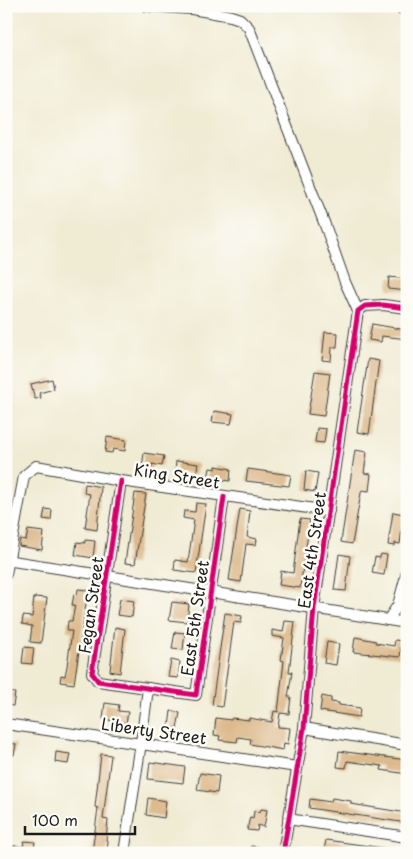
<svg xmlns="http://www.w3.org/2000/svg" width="413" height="859" font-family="'Playpen Sans',sans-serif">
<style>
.building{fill:#ddba8d}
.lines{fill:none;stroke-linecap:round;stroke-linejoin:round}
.minor-casing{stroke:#3c3b37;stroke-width:12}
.minor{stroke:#fff;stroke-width:10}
.cycleway-casing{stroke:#fdfcf7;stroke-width:8}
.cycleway{stroke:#d6006c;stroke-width:5}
.labels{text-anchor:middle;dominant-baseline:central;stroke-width:5;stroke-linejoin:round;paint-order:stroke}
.street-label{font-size:16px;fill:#1c1c1c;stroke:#fdfcf7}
</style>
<rect width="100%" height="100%" fill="#fdfcf7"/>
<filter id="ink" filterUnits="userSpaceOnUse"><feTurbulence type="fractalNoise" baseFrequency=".02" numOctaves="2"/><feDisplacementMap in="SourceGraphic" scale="10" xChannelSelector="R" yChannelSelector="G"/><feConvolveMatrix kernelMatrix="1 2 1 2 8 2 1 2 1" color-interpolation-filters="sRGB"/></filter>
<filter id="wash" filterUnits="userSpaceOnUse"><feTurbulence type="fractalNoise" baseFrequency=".0096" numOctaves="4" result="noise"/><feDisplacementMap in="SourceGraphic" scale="20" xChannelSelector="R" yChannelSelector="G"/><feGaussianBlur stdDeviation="1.12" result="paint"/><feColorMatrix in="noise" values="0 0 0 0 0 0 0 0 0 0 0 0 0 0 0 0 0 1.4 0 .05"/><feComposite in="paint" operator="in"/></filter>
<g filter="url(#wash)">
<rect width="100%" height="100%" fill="#f0ebd3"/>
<g id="blocks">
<g class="building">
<polygon points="389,277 407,279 407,291 388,289"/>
<polygon points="372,324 407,330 407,339 382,336 381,342 369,340"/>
<polygon points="325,332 338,333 337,347 332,347 331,361 322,360"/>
<polygon points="368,359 379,361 369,434 357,432"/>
<polygon points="315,371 330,373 324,416 308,414"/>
<polygon points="52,379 54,389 39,393 41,398 35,399 31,384"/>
<polygon points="214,411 233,414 231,424 212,422"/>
<polygon points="317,428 326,429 324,443 315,442"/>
<polygon points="107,437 126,440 125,451 113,449 112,453 105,452"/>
<polygon points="355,450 367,452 364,473 371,474 369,491 362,490 361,493 352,544 341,542"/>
<polygon points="144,453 164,456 162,466 152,464 151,470 142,468"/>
<polygon points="176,461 198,464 196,475 175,472"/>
<polygon points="216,466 231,469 230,481 208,478 210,468 216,469"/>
<polygon points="248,469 291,475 289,486 246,481"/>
<polygon points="306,471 318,473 315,492 304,490"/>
<polygon points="85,484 101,487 97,530 85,528 90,494 84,493"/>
<polygon points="135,493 146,494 135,564 125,563"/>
<polygon points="196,503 206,504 196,573 174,570 175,560 188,562 194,520 183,518 184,511 195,512"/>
<polygon points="45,509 52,510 51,520 43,519"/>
<polygon points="240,509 250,511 247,537 257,539 256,545 246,544 241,582 229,580"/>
<polygon points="393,512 404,514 400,544 395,543 395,546 388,545"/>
<polygon points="300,519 310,520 300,588 279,585 281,571 293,573"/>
<polygon points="28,530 44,532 42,550 19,546 20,539 26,540"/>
<polygon points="85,540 95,541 93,558 75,555 77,542 85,543"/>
<polygon points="339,554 350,556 346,591 334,590"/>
<polygon points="381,554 387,555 384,575 372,573 375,557 380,558"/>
<polygon points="78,589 88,590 74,684 60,682 61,675 65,676 67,666 72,631 67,631 68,621 72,621 75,605 72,605 74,594 77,595"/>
<polygon points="34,597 47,598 41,643 30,642 32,626 22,624 23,616 32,617"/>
<polygon points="120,599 134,601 132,617 117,615"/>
<polygon points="172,602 189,604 187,622 169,620"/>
<polygon points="225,613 242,616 241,623 234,622 222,707 212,705"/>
<polygon points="285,621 295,622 289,672 292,672 288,697 291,697 289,714 280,713 278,727 290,728 288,744 284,743 283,750 250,744 251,739 238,737 237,742 219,740 220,736 214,735 216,718 231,720 232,718 249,720 249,718 272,722 274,711 278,712 284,661 281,660 284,638 272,636 272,630 283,632"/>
<polygon points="115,627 125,629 120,673 110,671"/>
<polygon points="175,632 185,633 183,650 172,649"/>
<polygon points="355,637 376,641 376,643 394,646 395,640 402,641 400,657 353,652"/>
<polygon points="327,642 339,644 336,665 324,663"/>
<polygon points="24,647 34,648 32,664 22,663"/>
<polygon points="171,660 180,662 178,678 168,677"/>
<polygon points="6,692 15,693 13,706 6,705"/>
<polygon points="322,696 331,698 331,702 339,703 339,705 360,708 359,717 320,711"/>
<polygon points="105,703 119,705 118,711 128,712 126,723 103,719"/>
<polygon points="171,711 180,713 177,728 169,727"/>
<polygon points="6,743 16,744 14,755 6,754"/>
<polygon points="339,751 407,760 407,774 381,770 382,766 347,761 346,768 337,767"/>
<polygon points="56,752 70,754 68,764 55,762"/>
<polygon points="101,754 111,755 103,819 108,820 106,840 108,840 107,853 92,853 98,808 95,807"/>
<polygon points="150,762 185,767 183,783 148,779"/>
<polygon points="200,773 219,776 217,793 197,790"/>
<polygon points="148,798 166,801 164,818 146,815"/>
<polygon points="332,798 351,801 351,804 407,813 407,823 309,808 310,799 331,802"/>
<polygon points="261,809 267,810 264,827 258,825 257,831 247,830 250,817 253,818 254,811 260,812"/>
<polygon points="326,840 391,849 390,853 347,853 324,850"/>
<polygon points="24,841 35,842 34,849 39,849 39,853 6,853 6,845 23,847"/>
<polygon points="251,846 273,849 272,853 250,853"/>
</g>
</g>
</g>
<g filter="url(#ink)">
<use href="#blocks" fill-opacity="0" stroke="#3c3b37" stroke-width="1"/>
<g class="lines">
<defs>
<g id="minor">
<polyline points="147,6 192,9 231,16 240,19 249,28 325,225 345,282 358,311"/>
<polyline points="396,6 407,11"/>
<polyline points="358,311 365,306 383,305 407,308"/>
<polyline points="121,481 92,673 98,681 196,695 224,497"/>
<polyline points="6,560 407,623"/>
<polyline points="6,574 24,476 36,466 121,481 329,511"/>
<polyline points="388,620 398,605 407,572"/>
<polyline points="6,724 297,767"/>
<polyline points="304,728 407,745"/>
<polyline points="288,819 407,837"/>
<polyline points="124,853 141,743 148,688"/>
<polyline points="283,853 304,728 314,608 358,311"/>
</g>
</defs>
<use href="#minor" class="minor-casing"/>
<use href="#minor" class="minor"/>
<defs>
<g id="cycleway">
<polyline points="121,481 92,673 98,681 196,695 224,497"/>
<polyline points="283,853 304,728 314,608 358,311 365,306 383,305 407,308"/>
</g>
</defs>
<use href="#cycleway" class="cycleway-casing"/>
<use href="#cycleway" class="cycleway"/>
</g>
</g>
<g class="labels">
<g class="street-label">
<text transform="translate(177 475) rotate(9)">King Street</text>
<text transform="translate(311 550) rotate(-82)">East 4th Street</text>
<text transform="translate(90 605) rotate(-82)">Fegan Street</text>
<text transform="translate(194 618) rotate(-82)">East 5th Street</text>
<text transform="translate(154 730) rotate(8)">Liberty Street</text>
</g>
</g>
<rect width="413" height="859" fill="none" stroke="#fdfcf7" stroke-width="25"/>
<path d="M25 826v8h110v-8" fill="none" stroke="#1c1c1c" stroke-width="2.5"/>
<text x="32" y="826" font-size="15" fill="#1c1c1c" stroke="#fdfcf7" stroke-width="4" paint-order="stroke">100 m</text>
</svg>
